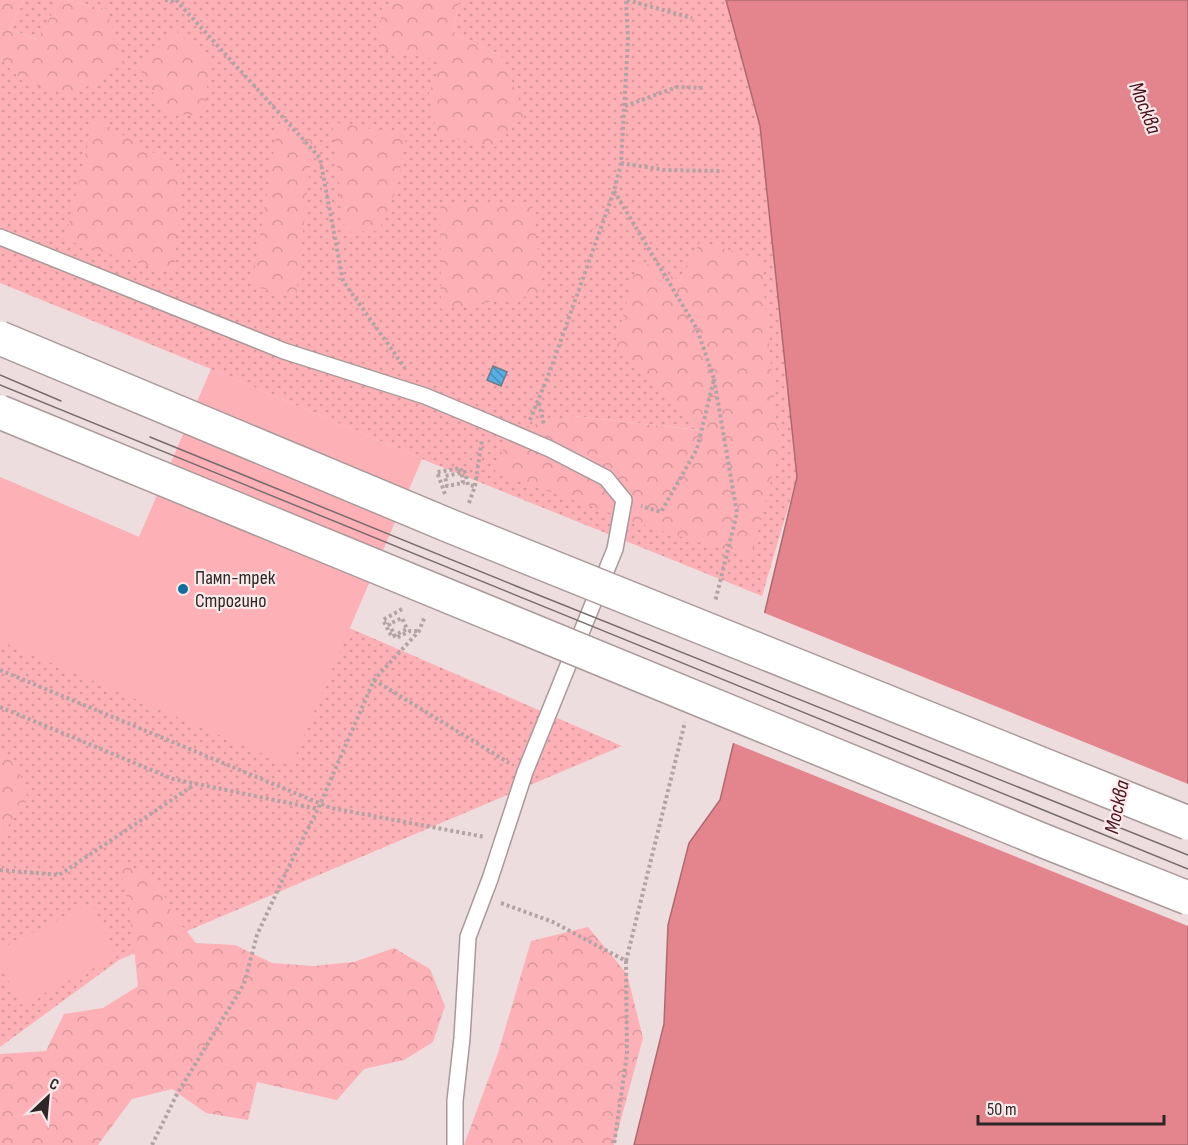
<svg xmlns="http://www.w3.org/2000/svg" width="1188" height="1145" font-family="'Sofia Sans Condensed',sans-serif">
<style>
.grass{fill:url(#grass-dots);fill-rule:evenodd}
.forest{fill:url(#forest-crowns)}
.park{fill:#fdb0b5}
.water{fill:#e4858e;stroke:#ad696f;stroke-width:1.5}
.pier{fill:#eeddde}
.building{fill:url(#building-back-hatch);stroke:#6f7a83;stroke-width:1.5}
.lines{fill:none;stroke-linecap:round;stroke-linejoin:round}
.lane-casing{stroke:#a99999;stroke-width:18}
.path{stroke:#b2a4a5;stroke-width:4;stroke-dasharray:3 3;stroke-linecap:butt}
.lane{stroke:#fff;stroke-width:15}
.tram{stroke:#766c6c;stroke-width:1.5}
.secondary-bridge-casing{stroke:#a99999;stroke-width:36;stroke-linecap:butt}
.secondary-bridge{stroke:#fff;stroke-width:33}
.poi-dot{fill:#116d9c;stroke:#fceaeb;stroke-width:2}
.labels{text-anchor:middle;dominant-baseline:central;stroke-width:4.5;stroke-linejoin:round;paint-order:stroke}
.poi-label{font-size:20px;fill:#2d2727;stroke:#fceaeb;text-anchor:start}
.water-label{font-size:21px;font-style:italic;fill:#4b111b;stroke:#fceaeb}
</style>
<defs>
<pattern id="grass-dots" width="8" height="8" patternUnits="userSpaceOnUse" patternTransform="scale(1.5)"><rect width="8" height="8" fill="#fdb0b5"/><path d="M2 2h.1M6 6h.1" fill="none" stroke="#d9979c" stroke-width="1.8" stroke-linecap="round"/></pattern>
<pattern id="forest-crowns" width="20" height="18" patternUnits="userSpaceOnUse" patternTransform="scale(1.5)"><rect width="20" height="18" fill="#fdb0b5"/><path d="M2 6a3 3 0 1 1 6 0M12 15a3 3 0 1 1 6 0" fill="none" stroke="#d9979c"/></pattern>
<pattern id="building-back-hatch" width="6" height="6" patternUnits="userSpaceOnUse" patternTransform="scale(1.5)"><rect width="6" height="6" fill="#56afe6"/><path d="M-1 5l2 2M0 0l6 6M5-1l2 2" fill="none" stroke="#488eba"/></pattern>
</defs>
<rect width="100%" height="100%" fill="#eeddde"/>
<g class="grass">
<polygon points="24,0 60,0 38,40 10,29"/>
<path d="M66,0H403L382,8L443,61L429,93L501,55L453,34L459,0H726L760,126L797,477L762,596L422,459L211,369L0,283V58L23,81L106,9ZM638,260L680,281L751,558L573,416L708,431Z"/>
<polygon points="0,477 622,746 119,960 0,1047"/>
</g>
<g class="forest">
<polygon points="0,0 24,0 10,29 37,40 60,0 66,0 106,9 124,63 72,96 23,81 0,58"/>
<polygon points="403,0 459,0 453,34 501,55 525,114 495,147 437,135 429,93 442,61 379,48 382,8"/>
<polygon points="176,31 210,63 204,116 164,113 139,67"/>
<polygon points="94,118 183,170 174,274 65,240"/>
<polygon points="332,122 406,135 397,188 379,231 345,232"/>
<polygon points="278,124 313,138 296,297 252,286"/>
<polygon points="532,202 543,294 441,309 440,203"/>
<polygon points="700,242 761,259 779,450 751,558 652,528 495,472 510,430 573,416 706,431 615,347 638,259 680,281"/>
<polygon points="0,751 16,761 28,799 0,837"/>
<polygon points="118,863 155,875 171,911 196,943 235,945 272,963 313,966 354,962 394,948 430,969 445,1006 433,1042 404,1060 364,1069 337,1100 257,1082 248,1120 206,1113 172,1089 132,1099 98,1145 0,1145 0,1054 46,1051 64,1014 103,1008 138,986 129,904"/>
<polygon points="588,927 627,974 643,1038 614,1145 464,1145 498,1053 531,941"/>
</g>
<g class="park">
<polygon points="211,369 422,459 291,766 0,641 0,477 139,537"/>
<polygon points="91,903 118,956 21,1005 0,965 0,949"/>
</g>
<polygon class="water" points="726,0 1188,0 1188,1145 634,1145 664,1024 668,925 689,843 720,800 797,477 760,126"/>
<polygon class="pier" points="762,612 1188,784 1188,926 731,742"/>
<polygon class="building" points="493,366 507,372 501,386 487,380"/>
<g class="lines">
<defs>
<polyline id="lane" points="0,237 284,351 425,396 485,421 550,449 606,478 624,500 615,549 525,772 490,879 468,937 462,1038 455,1101 455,1145"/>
</defs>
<use href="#lane" class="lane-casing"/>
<g class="path">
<polyline points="165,0 176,1"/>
<polyline points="176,0 320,158 343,281 405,368"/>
<polyline points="627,0 692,18"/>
<polyline points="625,106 677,87 705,88"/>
<polyline points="621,163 664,170 721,171"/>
<polyline points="614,191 697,329 714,379 697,449 661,512 641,506"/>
<polyline points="714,379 737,513 715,602"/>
<polyline points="539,403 544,425"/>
<polyline points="530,420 550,371 614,191 621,163 628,39 626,0"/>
<polyline points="445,494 437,472 461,468 463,483 447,486 445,476 465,472 468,485 475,486"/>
<polyline points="469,503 475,486 482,440"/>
<polyline points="402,609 383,620 392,637 407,629 402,618 389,624 396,638 410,631 418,631"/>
<polyline points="0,670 331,808 485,837"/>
<polyline points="374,680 509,763"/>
<polyline points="0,707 173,779 318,809"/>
<polyline points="0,870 59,875 194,785"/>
<polyline points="501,903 553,922 626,961 627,1054 614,1145"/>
<polyline points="626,961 685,722"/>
<polyline points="152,1145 177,1094 244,984 257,935 288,868 318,809 374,680 419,631 425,616"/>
</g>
<use href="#lane" class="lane"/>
<g class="tram">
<polyline points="0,375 61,401"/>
<polyline points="0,385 1188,869"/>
<polyline points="150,437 516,586 1188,855"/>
</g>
<defs>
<g id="secondary-bridge">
<polyline points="0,338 450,526 1188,823"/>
<polyline points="0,412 1044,841 1188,898"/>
</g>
</defs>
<use href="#secondary-bridge" class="secondary-bridge-casing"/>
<use href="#secondary-bridge" class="secondary-bridge"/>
</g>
<circle class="poi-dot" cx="183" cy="589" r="6"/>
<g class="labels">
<g class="poi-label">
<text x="195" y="578">Памп-трек<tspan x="195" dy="23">Строгино</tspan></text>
</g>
<g class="water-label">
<text transform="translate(1145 108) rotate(68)">Москва</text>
<text transform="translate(1117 807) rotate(-78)">Москва</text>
</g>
</g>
<g transform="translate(48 1097) rotate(26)" stroke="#fceaeb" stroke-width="4.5" paint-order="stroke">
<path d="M0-4.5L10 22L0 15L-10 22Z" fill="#2d2727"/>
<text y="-9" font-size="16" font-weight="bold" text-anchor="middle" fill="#2d2727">С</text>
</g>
<path d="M978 1115v9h186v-9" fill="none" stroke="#2d2727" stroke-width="3"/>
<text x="987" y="1115" font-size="18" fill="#2d2727" stroke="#fceaeb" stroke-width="4.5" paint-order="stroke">50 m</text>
</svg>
